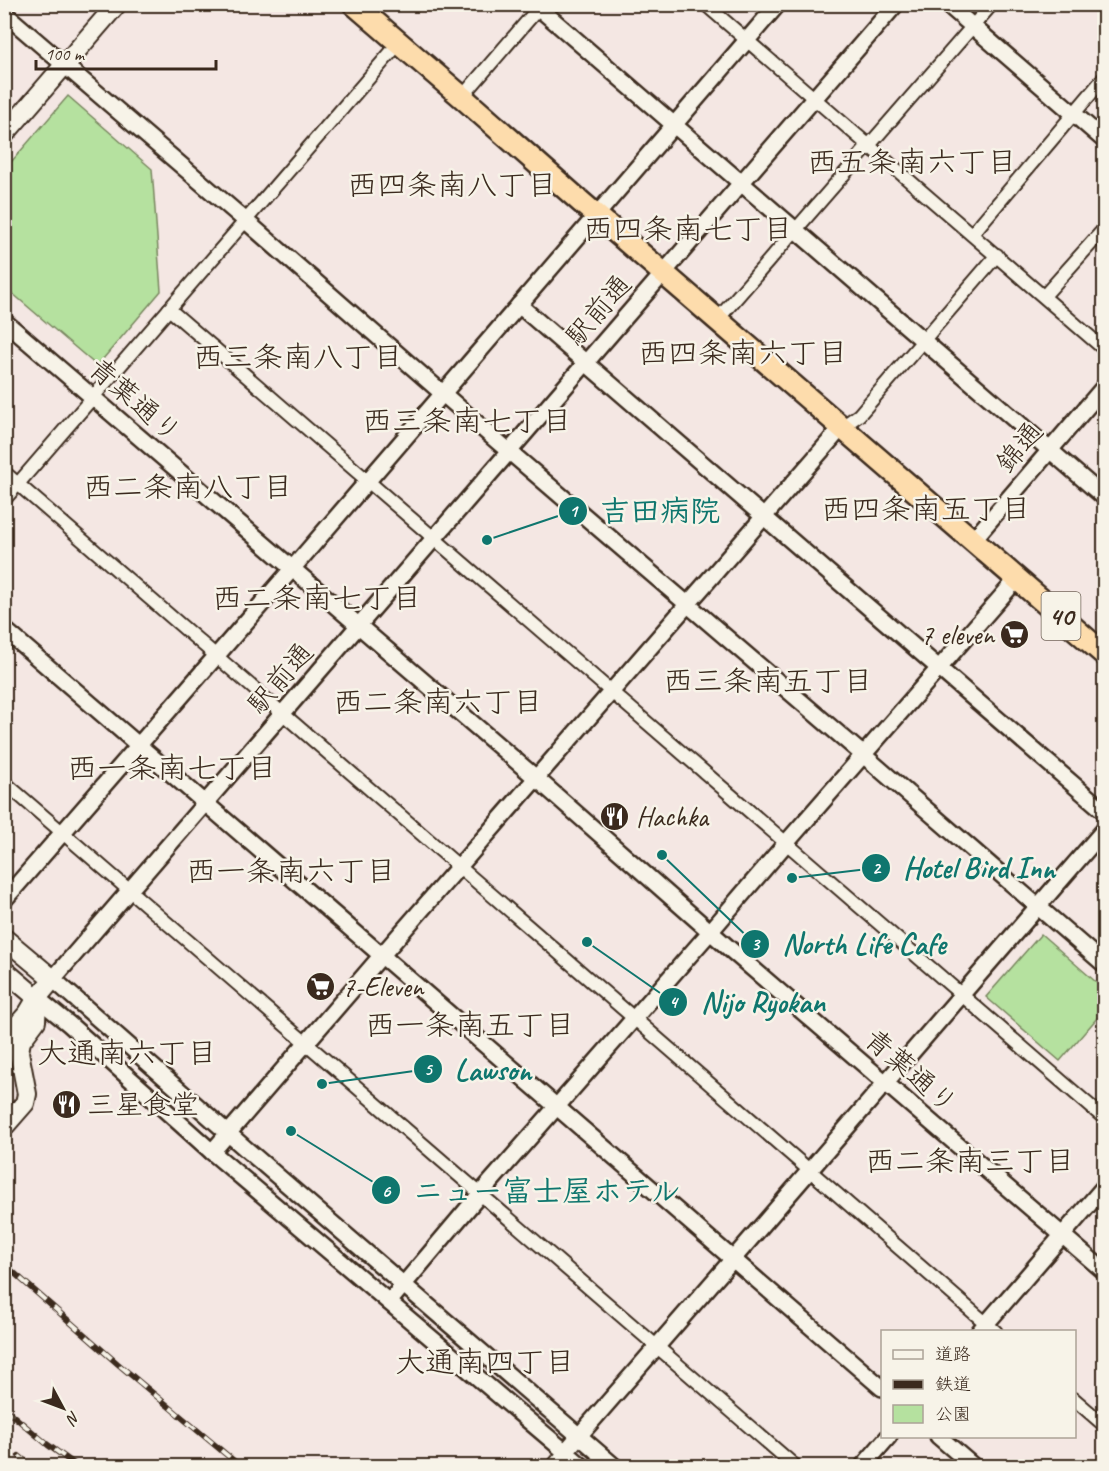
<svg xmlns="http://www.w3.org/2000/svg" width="1109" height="1471" font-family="Caveat,'Klee One',sans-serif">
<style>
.green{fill:#b5e19f;stroke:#78865e;stroke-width:1.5}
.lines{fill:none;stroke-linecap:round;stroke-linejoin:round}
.minor-casing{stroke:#3b2a1e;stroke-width:16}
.tertiary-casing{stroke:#3b2a1e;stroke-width:20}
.secondary-casing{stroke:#3b2a1e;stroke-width:22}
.trunk-casing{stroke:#3b2a1e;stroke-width:26}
.minor{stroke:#f7f3e8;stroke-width:12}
.tertiary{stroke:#f7f3e8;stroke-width:15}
.secondary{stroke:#f7f3e8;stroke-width:18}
.trunk{stroke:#fddcac;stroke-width:21}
.rail-casing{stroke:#3b2a1e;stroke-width:6}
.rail{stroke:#f7f3e8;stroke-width:4;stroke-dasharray:11;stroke-linecap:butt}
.labels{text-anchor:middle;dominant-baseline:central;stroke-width:5;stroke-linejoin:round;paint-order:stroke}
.shield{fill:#f7f3e8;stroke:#73665b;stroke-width:1.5}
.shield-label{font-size:27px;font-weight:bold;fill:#3b2a1e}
.street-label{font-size:28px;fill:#3b2a1e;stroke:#f7f3e8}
.poi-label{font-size:28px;fill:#3b2a1e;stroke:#f7f3e8;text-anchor:start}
.neighbourhood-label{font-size:30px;fill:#3b2a1e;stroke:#f7f3e8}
.leader{fill:none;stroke:#0f766e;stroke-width:2}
.callout-dot{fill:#0f766e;stroke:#f7f3e8;stroke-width:2}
.mark-label{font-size:18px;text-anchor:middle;font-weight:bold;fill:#fff}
.callout-label{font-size:30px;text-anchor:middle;font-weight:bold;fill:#0f766e;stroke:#f7f3e8;stroke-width:5;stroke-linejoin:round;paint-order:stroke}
</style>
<rect width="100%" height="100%" fill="#f4e7e3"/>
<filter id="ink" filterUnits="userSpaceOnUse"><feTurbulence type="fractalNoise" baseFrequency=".0167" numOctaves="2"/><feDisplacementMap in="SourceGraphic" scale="12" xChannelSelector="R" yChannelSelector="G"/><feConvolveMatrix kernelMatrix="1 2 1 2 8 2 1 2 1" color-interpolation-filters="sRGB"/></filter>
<g filter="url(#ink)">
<g class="green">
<polygon points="68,96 152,169 161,291 97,366 5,287 5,169"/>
<polygon points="1041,934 1104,989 1104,1010 1060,1061 986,997"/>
</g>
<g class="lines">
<defs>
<g id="minor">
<polyline points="705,4 1104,349"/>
<polyline points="462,97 542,4"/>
<polyline points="972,234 1104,78"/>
<polyline points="1044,296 1104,229"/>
<polyline points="169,309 1104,1118"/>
<polyline points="718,319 992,4"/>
<polyline points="842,427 859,415 997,255"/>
<polyline points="4,472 996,1332"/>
<polyline points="4,500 399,43"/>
<polyline points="4,782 795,1466"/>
<polyline points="1074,1399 1104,1425"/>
<polyline points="553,1466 565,1452"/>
</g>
<g id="tertiary">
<polyline points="947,4 1104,140"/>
<polyline points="539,8 1104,497"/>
<polyline points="4,13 246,221 497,441 875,765 1104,964"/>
<polyline points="519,305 1104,811"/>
<polyline points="4,321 536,778 731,950 1104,1271"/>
<polyline points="973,540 1104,387"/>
<polyline points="4,629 882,1388"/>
<polyline points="4,900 292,569 778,4"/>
<polyline points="37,998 69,1024 212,1152 582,1466"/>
<polyline points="212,1152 382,955 842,427"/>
<polyline points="389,1302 480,1194 710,932 787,842 1017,579"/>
<polyline points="979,1332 1104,1187"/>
<polyline points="938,1436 973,1466"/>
<path d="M565,1452C745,1245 926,1038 1104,830"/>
<polyline points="614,1466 246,1149 53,979 896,4"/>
<polyline points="863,1466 889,1436"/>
</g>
<g id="secondary">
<polyline points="4,135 117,4"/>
<polyline points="4,938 53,979 37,998 28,1013 4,1040"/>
<polyline points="4,970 37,998"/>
<polyline points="4,1127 25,1103 27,1094 19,1052 21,1041 36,1021 37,998"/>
</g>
<polyline id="trunk" points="354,4 462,97 581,202 1104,654"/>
</defs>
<use href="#minor" class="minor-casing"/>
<use href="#tertiary" class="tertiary-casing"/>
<use href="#secondary" class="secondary-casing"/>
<use href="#trunk" class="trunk-casing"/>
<use href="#minor" class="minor"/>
<use href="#tertiary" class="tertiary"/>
<use href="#secondary" class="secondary"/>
<use href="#trunk" class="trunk"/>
<defs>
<g id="rail">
<polyline points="4,1264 118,1364 240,1466"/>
<polyline points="4,1408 48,1445 77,1466"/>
<polyline points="19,1456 31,1466"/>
</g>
</defs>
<use href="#rail" class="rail-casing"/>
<use href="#rail" class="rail"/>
</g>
</g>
<defs>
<symbol id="supermarket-disc" viewBox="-11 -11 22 22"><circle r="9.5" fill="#3b2a1e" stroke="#f7f3e8"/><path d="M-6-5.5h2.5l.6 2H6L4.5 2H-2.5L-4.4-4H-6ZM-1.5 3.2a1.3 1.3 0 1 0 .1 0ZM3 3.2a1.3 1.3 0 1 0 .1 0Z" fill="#fff"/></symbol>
<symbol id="restaurant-disc" viewBox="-11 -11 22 22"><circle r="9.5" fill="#3b2a1e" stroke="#f7f3e8"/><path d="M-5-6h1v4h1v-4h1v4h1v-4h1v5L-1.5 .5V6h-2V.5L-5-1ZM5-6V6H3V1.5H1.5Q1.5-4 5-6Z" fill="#fff"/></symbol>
</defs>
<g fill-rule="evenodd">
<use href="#supermarket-disc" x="998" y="618" width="33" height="33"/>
<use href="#restaurant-disc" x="598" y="800" width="33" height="33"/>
<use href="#supermarket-disc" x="304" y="970" width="33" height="33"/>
<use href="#restaurant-disc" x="50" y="1088" width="33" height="33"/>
</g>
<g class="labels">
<rect class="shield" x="1041.5" y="592" width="39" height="48" rx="4.5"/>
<g class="shield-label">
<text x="1061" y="616">40</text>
</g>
<g class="street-label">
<text transform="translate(598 310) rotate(-49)">駅前通</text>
<text transform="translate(135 400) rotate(41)">青葉通り</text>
<text transform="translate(1019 447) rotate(-50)">錦通</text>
<text transform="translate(280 678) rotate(-49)">駅前通</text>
<text transform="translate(911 1071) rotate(41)">青葉通り</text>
</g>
<g class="poi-label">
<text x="994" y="634" text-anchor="end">7 eleven</text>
<text x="636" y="816">Hachka</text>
<text x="342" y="986">7-Eleven</text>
<text x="87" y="1104">三星食堂</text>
</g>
<g class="neighbourhood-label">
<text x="912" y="162">西五条南六丁目</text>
<text x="452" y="185">西四条南八丁目</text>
<text x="688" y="229">西四条南七丁目</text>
<text x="743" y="353">西四条南六丁目</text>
<text x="298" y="357">西三条南八丁目</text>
<text x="467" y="421">西三条南七丁目</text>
<text x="188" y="487">西二条南八丁目</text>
<text x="926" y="509">西四条南五丁目</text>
<text x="317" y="598">西二条南七丁目</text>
<text x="768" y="681">西三条南五丁目</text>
<text x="438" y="702">西二条南六丁目</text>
<text x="172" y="768">西一条南七丁目</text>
<text x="291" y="871">西一条南六丁目</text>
<text x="470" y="1025">西一条南五丁目</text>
<text x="127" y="1053">大通南六丁目</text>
<text x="970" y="1161">西二条南三丁目</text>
<text x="485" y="1362">大通南四丁目</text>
</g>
</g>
<path class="leader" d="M487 540L573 511M792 878L876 868M662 855L755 944M587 942L673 1002M322 1084L428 1069M291 1131L386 1190"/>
<g class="callout-dot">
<circle cx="487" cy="540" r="6"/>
<circle cx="792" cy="878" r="6"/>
<circle cx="662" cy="855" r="6"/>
<circle cx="587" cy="942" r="6"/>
<circle cx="322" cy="1084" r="6"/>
<circle cx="291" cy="1131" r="6"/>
<circle cx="573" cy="511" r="15"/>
<circle cx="876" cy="868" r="15"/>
<circle cx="755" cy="944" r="15"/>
<circle cx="673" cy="1002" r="15"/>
<circle cx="428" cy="1069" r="15"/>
<circle cx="386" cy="1190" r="15"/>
</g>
<g class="mark-label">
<text x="573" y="517">1</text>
<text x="876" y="874">2</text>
<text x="755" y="950">3</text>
<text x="673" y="1008">4</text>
<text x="428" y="1075">5</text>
<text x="386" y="1197">6</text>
</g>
<g class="callout-label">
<text x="660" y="521">吉田病院</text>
<text x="979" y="878">Hotel Bird Inn</text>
<text x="864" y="954">North Life Cafe</text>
<text x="763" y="1012">Nijo Ryokan</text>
<text x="493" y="1080">Lawson</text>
<text x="547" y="1201">ニュー富士屋ホテル</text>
</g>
<rect width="1109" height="1471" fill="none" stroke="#f7f3e8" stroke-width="24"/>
<rect x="12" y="12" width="1085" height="1447" fill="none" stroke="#3b2a1e" stroke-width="2" filter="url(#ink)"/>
<rect x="881" y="1330" width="195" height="108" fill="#f7f3e8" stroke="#aca397" stroke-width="1.5"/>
<rect x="893" y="1350" width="30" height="9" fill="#f7f3e8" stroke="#aca397" stroke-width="1.5"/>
<text x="935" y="1360" font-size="18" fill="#3b2a1e">道路</text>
<rect x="893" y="1380" width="30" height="9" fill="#3b2a1e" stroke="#aca397" stroke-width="1.5"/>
<text x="935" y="1390" font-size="18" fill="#3b2a1e">鉄道</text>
<rect x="893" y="1405" width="30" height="18" fill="#b5e19f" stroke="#aca397" stroke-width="1.5"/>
<text x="935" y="1420" font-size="18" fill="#3b2a1e">公園</text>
<g transform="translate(63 1408) rotate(131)" stroke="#f7f3e8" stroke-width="4.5" paint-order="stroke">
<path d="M0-4.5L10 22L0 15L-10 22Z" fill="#3b2a1e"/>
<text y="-9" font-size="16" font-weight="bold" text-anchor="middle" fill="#3b2a1e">N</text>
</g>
<path d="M36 60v9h180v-9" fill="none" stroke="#3b2a1e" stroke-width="3"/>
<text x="45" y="60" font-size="18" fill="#3b2a1e" stroke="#f7f3e8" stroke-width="4.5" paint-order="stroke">100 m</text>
</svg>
